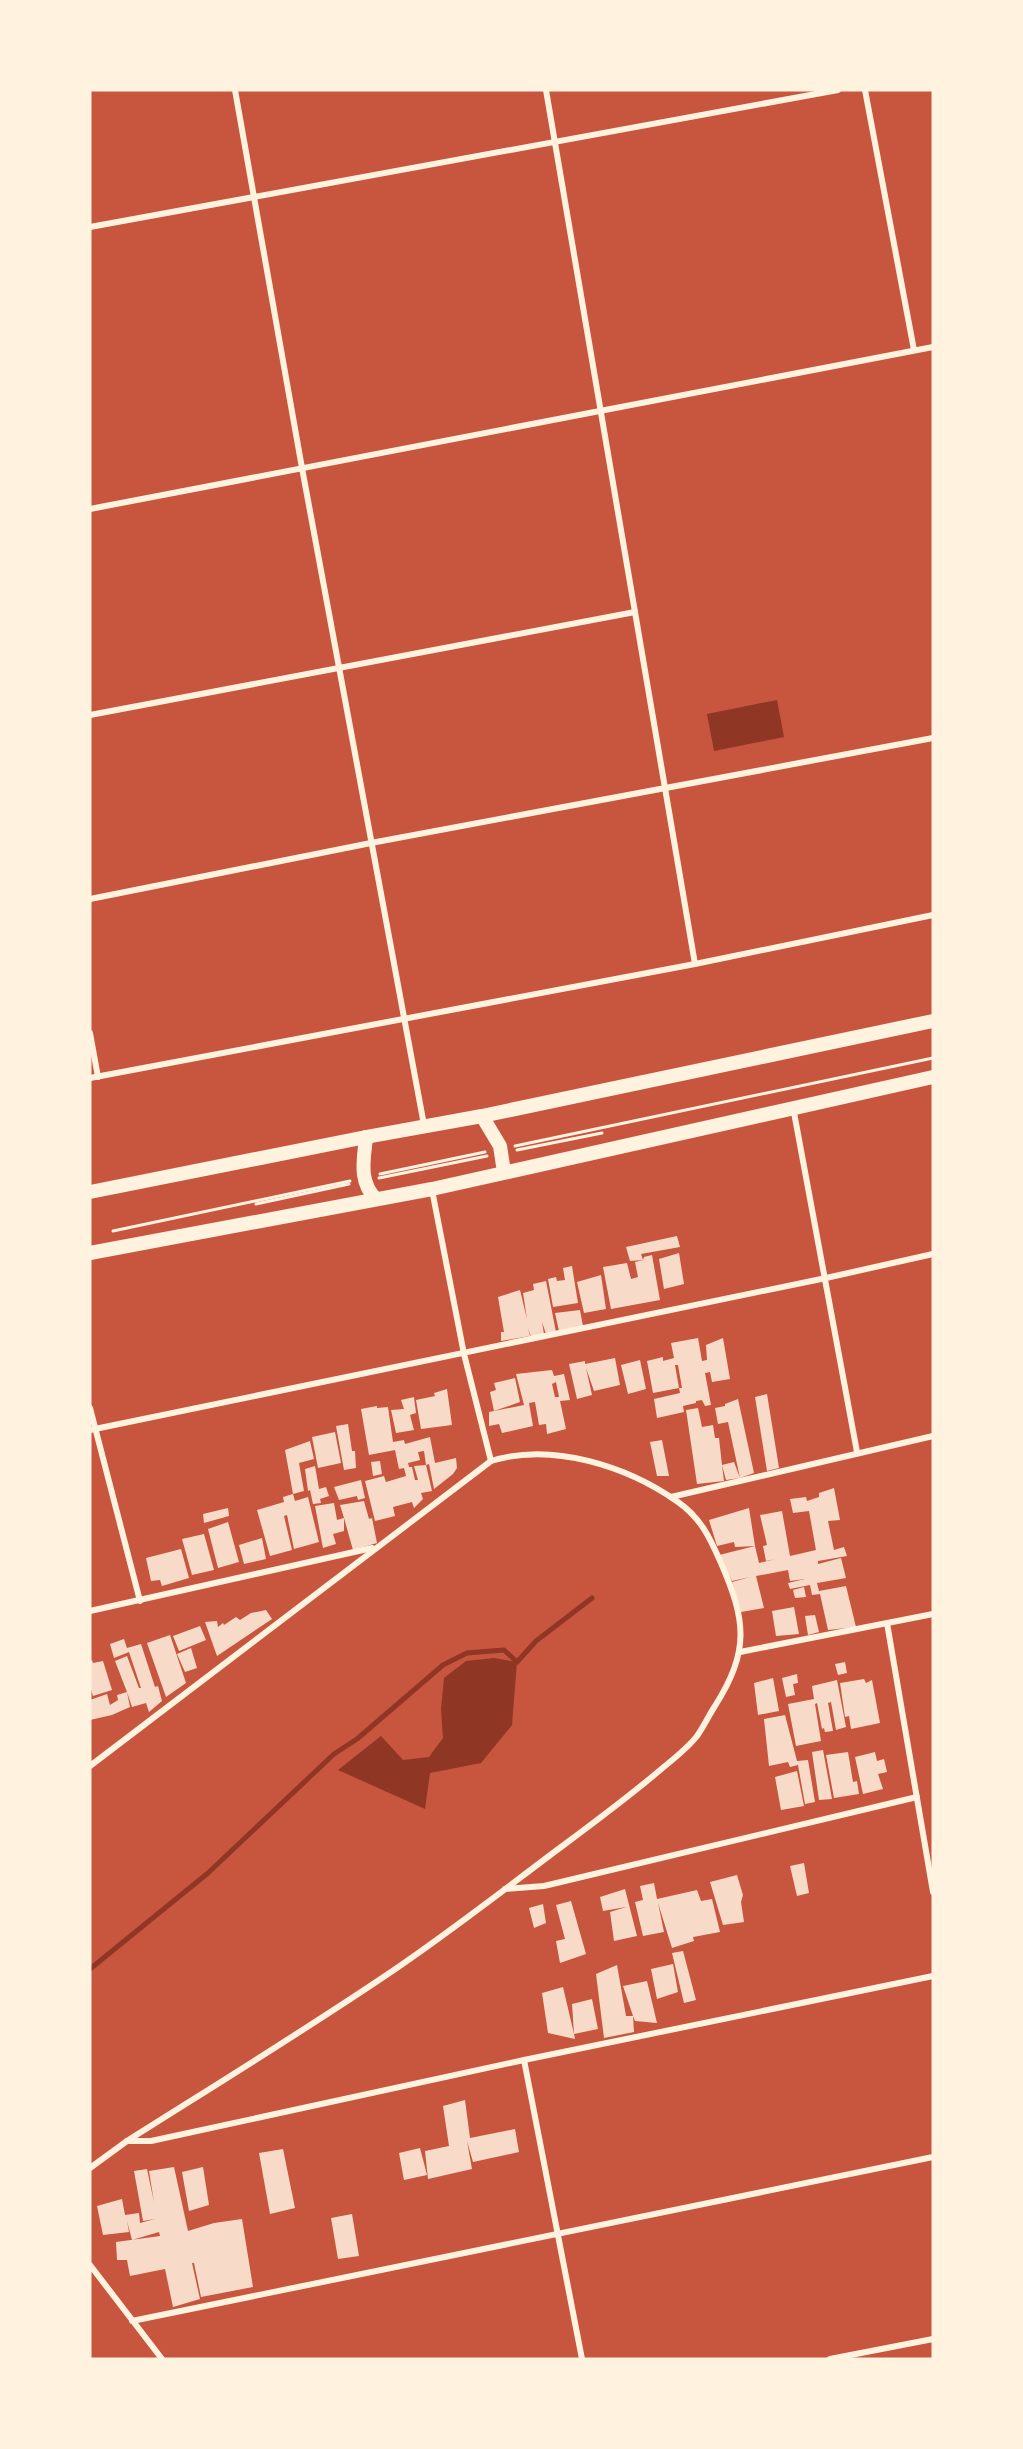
<svg xmlns="http://www.w3.org/2000/svg" width="1023" height="2449" font-family="'PT Sans Narrow',sans-serif">
<style>
.water{fill:#8f3625}
.lines{fill:none;stroke-linecap:round;stroke-linejoin:round}
.stream{stroke:#8f3625;stroke-width:5}
.building{fill:#f7dbc8;fill-rule:evenodd}
.path{stroke:#fff3e0;stroke-width:3}
.minor{stroke:#fff3e0;stroke-width:6}
.primary{stroke:#fff3e0;stroke-width:14}
</style>
<rect width="100%" height="100%" fill="#c8553d"/>
<g class="water">
<polygon points="777,700 784,737 714,751 707,714"/>
<polygon points="494,1658 517,1662 512,1725 481,1763 430,1773 425,1809 338,1770 381,1736 403,1760 429,1757 443,1738 441,1709 444,1678 466,1661"/>
</g>
<g class="lines">
<polyline class="stream" points="90,1969 208,1873 334,1754 357,1739 443,1665 467,1653 504,1650 517,1662 536,1641 592,1598"/>
</g>
<g class="building">
<polygon points="677,1236 680,1247 641,1254 643,1260 644,1257 652,1255 660,1300 611,1309 603,1267 627,1263 631,1279 638,1277 635,1262 643,1260 630,1261 626,1247"/>
<polygon points="679,1253 684,1284 664,1289 659,1259"/>
<polygon points="572,1266 578,1303 553,1307 548,1279 556,1277 557,1281 565,1280 563,1268"/>
<polygon points="601,1275 606,1309 584,1313 577,1282"/>
<polygon points="546,1281 556,1332 546,1334 542,1322 544,1334 531,1337 528,1328 530,1336 501,1341 501,1332 504,1332 498,1297 520,1290 527,1319 523,1293 534,1290 533,1284"/>
<polygon points="580,1310 583,1326 559,1331 555,1313"/>
<polygon points="698,1338 702,1361 707,1360 706,1345 723,1338 730,1379 712,1382 710,1372 705,1373 711,1405 705,1406 702,1400 696,1401 696,1403 683,1406 684,1412 657,1418 654,1399 680,1393 679,1388 682,1388 678,1365 675,1365 679,1388 653,1393 647,1361 663,1357 663,1361 674,1358 671,1343"/>
<polygon points="615,1358 620,1385 594,1391 586,1368 592,1395 577,1399 569,1364 585,1361 585,1364"/>
<polygon points="640,1360 646,1389 628,1394 621,1365"/>
<path d="M552,1370L554,1376L564,1374L570,1400L560,1401L566,1429L547,1434L546,1424L539,1425L535,1402L529,1403L533,1426L502,1433L499,1424L489,1426V1412L524,1405L516,1374ZM556,1382L559,1397H555L552,1384Z"/>
<polygon points="515,1378 520,1402 494,1411 490,1392 496,1390 494,1383"/>
<polygon points="447,1389 452,1425 421,1429 416,1400 435,1396 434,1393"/>
<polygon points="767,1394 779,1468 767,1471 755,1397"/>
<polygon points="414,1397 416,1413 410,1415 414,1430 396,1433 391,1410 404,1409 401,1400"/>
<polygon points="738,1399 754,1473 740,1478 726,1480 722,1465 724,1481 697,1484 686,1410 698,1408 702,1427 713,1425 715,1438 719,1438 722,1465 734,1462 740,1478 728,1422 718,1424 715,1408 725,1406 725,1404"/>
<polygon points="377,1406 377,1408 388,1407 393,1442 404,1440 405,1444 430,1437 435,1463 456,1458 457,1468 453,1474 434,1489 429,1464 426,1465 424,1451 418,1452 420,1460 408,1463 409,1467 412,1467 415,1480 418,1480 414,1466 426,1465 432,1491 421,1493 423,1499 414,1508 412,1502 393,1507 395,1516 375,1521 365,1481 384,1476 386,1482 406,1476 404,1468 399,1469 395,1450 369,1455 361,1409"/>
<polygon points="348,1424 352,1451 355,1451 356,1468 344,1470 336,1426"/>
<polygon points="335,1432 341,1463 318,1468 312,1437"/>
<polygon points="662,1440 669,1476 657,1476 650,1442"/>
<polygon points="310,1441 314,1459 299,1463 304,1491 293,1494 285,1450"/>
<polygon points="380,1461 382,1474 373,1476 371,1462"/>
<polygon points="315,1466 319,1489 326,1487 329,1496 320,1499 321,1503 313,1504 310,1490 308,1491 305,1469"/>
<polygon points="361,1480 365,1498 358,1500 357,1496 339,1500 334,1487"/>
<polygon points="834,1488 840,1520 828,1521 834,1550 844,1547 847,1556 818,1561 818,1564 841,1558 846,1578 817,1583 819,1591 846,1586 856,1627 828,1630 820,1594 812,1595 810,1585 790,1589 788,1583 805,1579 790,1581 788,1570 756,1576 764,1608 741,1612 732,1582 750,1577 732,1581 719,1555 755,1546 759,1563 776,1559 766,1561 763,1546 767,1545 760,1515 782,1511 790,1556 816,1550 809,1511 793,1513 790,1499 806,1497 807,1501 819,1497 819,1493"/>
<polygon points="293,1494 295,1501 308,1497 319,1542 294,1549 287,1515 284,1516 292,1550 270,1556 257,1510 284,1502 283,1497"/>
<polygon points="364,1501 369,1519 372,1518 377,1543 353,1550 344,1518 344,1531 333,1534 336,1544 323,1548 315,1506 334,1503 337,1520 344,1518 340,1505"/>
<polygon points="228,1508 229,1516 204,1523 203,1514"/>
<polygon points="749,1508 755,1546 735,1547 734,1542 717,1546 709,1520"/>
<polygon points="228,1522 239,1562 218,1568 208,1529"/>
<polygon points="204,1534 214,1570 192,1575 182,1539"/>
<polygon points="262,1538 266,1559 244,1564 239,1545"/>
<polygon points="181,1549 189,1578 162,1586 160,1580 151,1581 146,1558"/>
<polygon points="804,1587 806,1597 795,1598 793,1590"/>
<polygon points="794,1607 799,1634 776,1636 772,1611"/>
<polygon points="266,1610 272,1619 217,1656 205,1622 217,1621 218,1627 223,1623 224,1625 236,1617 240,1620 251,1613"/>
<polygon points="815,1615 819,1632 808,1635 805,1616"/>
<polygon points="200,1626 206,1640 179,1651 173,1636"/>
<polygon points="170,1635 186,1683 166,1697 147,1643"/>
<polygon points="124,1639 127,1648 141,1644 155,1687 158,1686 162,1701 149,1712 146,1703 132,1707 127,1692 130,1707 112,1715 90,1720 90,1700 107,1694 110,1705 118,1700 117,1695 127,1692 115,1661 127,1656 139,1688 141,1688 129,1652 114,1658 110,1644"/>
<polygon points="191,1648 197,1668 185,1672 177,1654"/>
<polygon points="92,1660 93,1663 103,1661 112,1690 93,1696 90,1686 90,1661"/>
<polygon points="845,1662 847,1673 838,1675 835,1664"/>
<polygon points="797,1674 798,1683 793,1684 795,1695 786,1697 782,1678"/>
<polygon points="773,1678 779,1711 758,1715 754,1683"/>
<polygon points="864,1679 866,1683 872,1680 880,1723 851,1729 849,1716 845,1717 840,1683"/>
<polygon points="837,1680 846,1727 836,1730 831,1702 828,1703 833,1731 825,1732 824,1728 822,1729 817,1703 815,1704 821,1741 796,1746 788,1704 814,1699 812,1686"/>
<polygon points="785,1715 797,1761 808,1760 815,1802 805,1804 798,1765 790,1767 788,1762 769,1766 764,1719"/>
<polygon points="823,1750 832,1799 819,1800 812,1752"/>
<polygon points="848,1752 853,1782 857,1781 859,1794 834,1798 826,1755"/>
<polygon points="875,1752 877,1761 884,1759 887,1772 878,1774 883,1789 863,1794 855,1757"/>
<polygon points="797,1771 804,1806 781,1810 775,1777"/>
<polygon points="804,1863 809,1893 797,1896 790,1866"/>
<polygon points="737,1875 743,1895 741,1902 744,1922 723,1925 710,1882"/>
<polygon points="654,1883 657,1899 697,1890 701,1901 712,1899 720,1932 693,1937 694,1941 672,1948 658,1903 664,1932 643,1936 635,1902 643,1900 640,1886"/>
<polygon points="625,1889 637,1936 614,1941 610,1912 626,1907 603,1911 600,1897"/>
<polygon points="571,1901 586,1954 560,1963 556,1941 565,1939 556,1905"/>
<polygon points="543,1904 546,1923 534,1928 529,1908"/>
<polygon points="683,1951 696,2000 684,2003 672,1953"/>
<polygon points="673,1964 678,1992 657,1999 651,1969"/>
<polygon points="617,1965 626,2016 633,2016 623,1986 647,1981 657,2023 635,2021 633,2016 634,2032 604,2038 596,1974"/>
<polygon points="563,1987 574,2034 575,2039 548,2033 542,1993"/>
<polygon points="592,1999 598,2029 574,2034 572,2004"/>
<polygon points="465,2100 470,2138 515,2129 519,2152 473,2162 467,2141 472,2169 428,2179 425,2151 449,2146 443,2106"/>
<polygon points="420,2148 427,2175 404,2180 399,2153"/>
<polygon points="283,2149 295,2208 270,2214 259,2153"/>
<polygon points="174,2167 188,2231 214,2223 242,2219 253,2287 201,2297 194,2263 192,2263 200,2299 173,2307 165,2269 130,2276 127,2260 117,2260 116,2242 160,2236 159,2232 132,2240 127,2221 129,2232 103,2235 97,2206 122,2199 125,2215 139,2213 140,2223 155,2219 143,2221 134,2171 147,2169 154,2202 149,2171"/>
<polygon points="203,2167 209,2205 189,2211 182,2172"/>
<polygon points="352,2214 359,2256 338,2259 331,2218"/>
</g>
<g class="lines">
<g class="path">
<polyline points="515,1146 933,1058"/>
<polyline points="517,1150 602,1133"/>
<polyline points="380,1174 485,1152"/>
<polyline points="379,1178 487,1156"/>
<polyline points="256,1204 349,1184"/>
<polyline points="113,1231 350,1181"/>
</g>
<g class="minor">
<polyline points="235,90 302,468 424,1125"/>
<polyline points="546,90 695,964"/>
<polyline points="865,90 914,350"/>
<polyline points="90,227 838,90"/>
<polyline points="90,509 933,347"/>
<polyline points="90,715 635,612"/>
<polyline points="90,899 371,843 933,738"/>
<polyline points="90,1033 98,1077"/>
<polyline points="90,1078 695,964 933,915"/>
<polyline points="793,1107 857,1452"/>
<polyline points="432,1190 464,1354 491,1461"/>
<polyline points="90,1408 140,1601"/>
<polyline points="90,1430 826,1278 933,1254"/>
<polyline points="671,1497 933,1436"/>
<polyline points="90,1611 372,1548"/>
<polyline points="887,1623 933,1892"/>
<polyline points="740,1652 933,1614"/>
<path d="M90,1766L491,1461C552,1442 627,1466 678,1502C701,1518 710,1538 721,1563C746,1621 750,1650 715,1706C709,1715 704,1726 697,1736C687,1749 672,1760 659,1771C626,1799 592,1824 557,1850C501,1892 446,1935 388,1974C302,2032 214,2086 127,2141L90,2168"/>
<polyline points="505,1889 544,1886 917,1797"/>
<polyline points="524,2060 582,2359"/>
<polyline points="127,2141 151,2141 524,2060 933,1976"/>
<polyline points="90,2265 162,2359"/>
<polyline points="132,2321 933,2157"/>
<polyline points="830,2359 933,2339"/>
</g>
<g class="primary">
<polyline points="482,1116 500,1146 504,1172"/>
<path d="M366,1137C364,1159 358,1181 376,1199"/>
<polyline points="90,1192 366,1137 482,1116 933,1021"/>
<polyline points="90,1253 432,1189 933,1077"/>
</g>
</g>
<rect width="1023" height="2449" fill="none" stroke="#fff3e0" stroke-width="183"/>
</svg>
